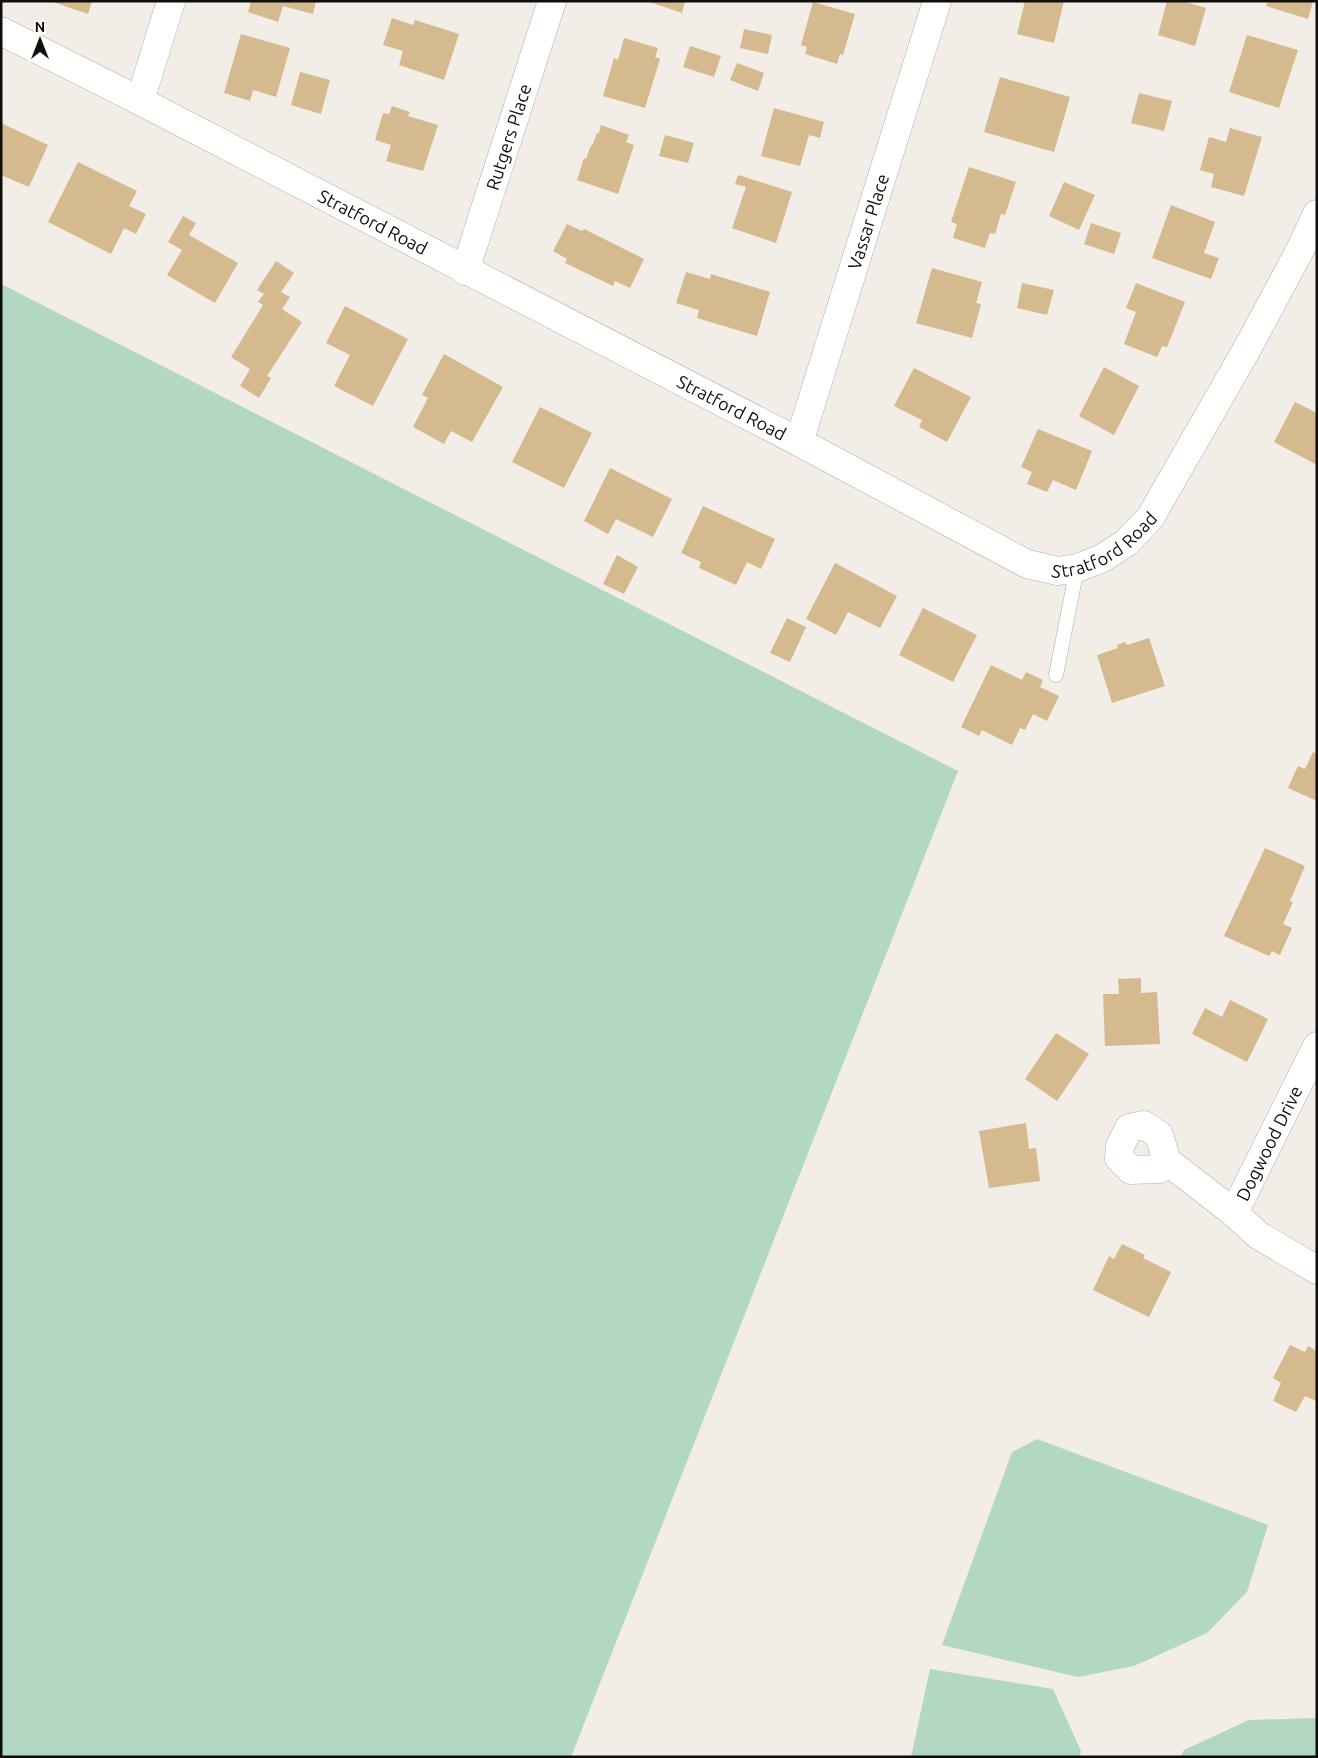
<svg xmlns="http://www.w3.org/2000/svg" width="1318" height="1758" font-family="Ubuntu,sans-serif">
<style>
.green{fill:#b2d7c2}
.building{fill:#d5ba8f}
.lines{fill:none;stroke-linecap:round;stroke-linejoin:round}
.service-casing{stroke:#b2aea7;stroke-width:15}
.minor-casing{stroke:#b2aea7;stroke-width:29}
.service{stroke:#fff;stroke-width:14}
.minor{stroke:#fff;stroke-width:28}
.labels{text-anchor:middle;dominant-baseline:central;stroke-width:4.5;stroke-linejoin:round;paint-order:stroke}
.street-label{font-size:18px;fill:#100e0c;stroke:#fffbf5}
</style>
<rect width="100%" height="100%" fill="#f2ede6"/>
<g class="green">
<polygon points="1,284 958,771 571,1757 1,1757"/>
<polygon points="1037,1439 1268,1525 1247,1592 1207,1633 1134,1666 1078,1677 942,1645 1012,1452"/>
<polygon points="930,1669 1053,1689 1081,1751 1079,1757 911,1757"/>
<polygon points="1317,1718 1317,1757 1180,1757 1184,1750 1249,1720"/>
</g>
<g class="building">
<polygon points="50,1 92,1 88,14"/>
<polygon points="251,1 316,1 313,14 283,6 278,22 248,12"/>
<polygon points="647,1 685,1 682,13"/>
<polygon points="1025,1 1064,1 1054,43 1017,34"/>
<polygon points="1167,1 1182,1 1206,8 1195,46 1158,35"/>
<polygon points="1268,1 1313,1 1308,19 1266,6"/>
<polygon points="813,2 855,14 843,55 840,54 837,64 805,54 807,47 801,45"/>
<polygon points="392,18 413,25 415,20 459,34 444,80 399,65 403,51 383,45"/>
<polygon points="744,29 772,35 768,54 740,48"/>
<polygon points="241,34 290,48 276,97 253,90 250,101 224,93"/>
<polygon points="1247,35 1298,50 1279,108 1229,92"/>
<polygon points="624,38 658,48 655,57 660,59 645,108 603,96 614,58 618,60"/>
<polygon points="690,46 721,56 714,77 683,67"/>
<polygon points="737,63 764,73 758,91 730,80"/>
<polygon points="300,72 330,80 321,114 291,105"/>
<polygon points="1000,77 1070,97 1054,152 984,132"/>
<polygon points="1139,93 1172,101 1164,131 1131,123"/>
<polygon points="392,106 410,112 408,116 438,125 423,171 386,161 391,145 375,140 383,113 389,114"/>
<polygon points="774,108 824,122 820,138 809,135 800,166 761,156"/>
<polygon points="1,123 48,145 29,187 1,175"/>
<polygon points="601,125 629,135 626,142 634,145 618,194 577,180 584,158 586,159 591,145 592,146 597,133 599,133"/>
<polygon points="1230,128 1262,137 1244,196 1211,187 1214,174 1200,170 1209,137 1226,142"/>
<polygon points="665,135 694,143 688,163 659,156"/>
<polygon points="78,162 137,191 129,206 146,214 136,234 124,228 111,254 48,222"/>
<polygon points="969,167 1016,182 1005,215 1001,214 995,234 990,233 985,248 953,238 957,224 951,222"/>
<polygon points="738,175 792,192 776,243 732,228 746,187 735,184"/>
<polygon points="1064,182 1095,195 1079,230 1049,216"/>
<polygon points="1171,205 1215,222 1204,253 1219,258 1211,279 1152,258"/>
<polygon points="183,216 196,223 189,235 238,263 215,303 167,275 182,250 168,242"/>
<polygon points="1091,223 1121,233 1114,254 1084,244"/>
<polygon points="567,224 582,231 584,229 644,259 630,288 615,281 613,286 565,263 567,259 553,251"/>
<polygon points="276,261 294,273 281,292 290,297 282,309 302,322 267,376 271,378 259,398 240,386 250,369 231,357 263,305 258,302 264,294 257,290"/>
<polygon points="932,268 982,282 976,303 981,304 972,338 916,323"/>
<polygon points="686,272 710,279 711,274 770,292 757,336 697,318 699,310 676,303"/>
<polygon points="1022,283 1054,290 1047,315 1017,308"/>
<polygon points="1136,283 1185,302 1167,347 1162,346 1157,357 1124,344 1136,312 1126,308"/>
<polygon points="345,306 408,339 373,406 334,386 350,355 326,343"/>
<polygon points="444,354 503,387 472,442 451,431 444,444 413,427 428,398 422,395"/>
<polygon points="1104,367 1139,386 1114,435 1079,416"/>
<polygon points="914,368 971,397 947,442 919,427 922,420 894,406"/>
<polygon points="1295,402 1317,413 1317,465 1274,442"/>
<polygon points="540,407 592,433 564,488 512,462"/>
<polygon points="1038,429 1092,451 1076,490 1053,480 1047,492 1027,484 1032,472 1021,467"/>
<polygon points="610,468 672,499 653,537 616,519 608,534 584,521"/>
<polygon points="703,506 775,539 761,569 747,562 736,585 699,568 701,562 681,553"/>
<polygon points="617,555 638,567 624,594 603,584"/>
<polygon points="835,563 897,596 880,628 848,612 836,635 806,619"/>
<polygon points="923,608 977,635 953,682 899,655"/>
<polygon points="787,618 806,627 790,662 770,653"/>
<polygon points="1149,638 1165,686 1112,703 1097,655 1118,648 1117,645 1125,642 1127,645"/>
<polygon points="991,665 1022,680 1026,672 1043,680 1040,687 1059,696 1047,721 1033,714 1025,730 1020,728 1012,745 982,730 979,736 961,727"/>
<polygon points="1313,752 1317,754 1317,801 1288,788 1298,766 1305,769"/>
<polygon points="1265,848 1305,866 1290,901 1293,902 1283,924 1292,928 1280,955 1272,951 1269,956 1224,936"/>
<polygon points="1141,978 1141,993 1157,992 1160,1044 1105,1046 1103,994 1119,994 1118,979"/>
<polygon points="1230,1000 1268,1019 1247,1062 1192,1034 1205,1008 1222,1017"/>
<polygon points="1056,1033 1089,1054 1057,1101 1025,1079"/>
<polygon points="1026,1123 1029,1149 1036,1148 1040,1181 989,1188 979,1131"/>
<polygon points="1122,1244 1145,1255 1143,1258 1171,1272 1149,1317 1093,1290 1109,1256 1114,1259"/>
<polygon points="1290,1345 1305,1352 1308,1346 1317,1351 1317,1399 1316,1401 1305,1396 1296,1412 1273,1401 1281,1383 1273,1378"/>
</g>
<g class="lines">
<defs>
<polyline id="service" points="1056,675 1077,568"/>
<g id="minor">
<path id="s1" d="M1,31L140,101L799,442L1027,564L1058,571L1077,568L1101,559L1126,543L1150,518L1247,349L1300,250L1317,214"/>
<polyline points="140,101 171,1"/>
<path id="s2" d="M465,271L552,1"/>
<path id="s3" d="M799,442L937,1"/>
<polyline points="1167,1161 1159,1169 1131,1170 1119,1158 1120,1146 1129,1128 1144,1125 1159,1135 1167,1161 1234,1213 1258,1235 1317,1270"/>
<path id="s4" d="M1234,1213L1317,1046"/>
</g>
</defs>
<use href="#service" class="service-casing"/>
<use href="#minor" class="minor-casing"/>
<use href="#service" class="service"/>
<use href="#minor" class="minor"/>
</g>
<g class="labels">
<g class="street-label">
<text stroke="none"><textPath href="#s2" startOffset="141">Rutgers Place</textPath></text>
<text stroke="none"><textPath href="#s1" startOffset="418">Stratford Road</textPath></text>
<text stroke="none"><textPath href="#s3" startOffset="231">Vassar Place</textPath></text>
<text stroke="none"><textPath href="#s1" startOffset="822">Stratford Road</textPath></text>
<text stroke="none"><textPath href="#s1" startOffset="1242">Stratford Road</textPath></text>
<text stroke="none"><textPath href="#s4" startOffset="78">Dogwood Drive</textPath></text>
</g>
</g>
<rect width="1318" height="1758" fill="none" stroke="#100e0c" stroke-width="5"/>
<g transform="translate(40 40)" stroke="#fffbf5" stroke-width="4" paint-order="stroke">
<path d="M0-4L9 19L0 12L-9 19Z" fill="#100e0c"/>
<text y="-8" font-size="14" font-weight="bold" text-anchor="middle" fill="#100e0c">N</text>
</g>
</svg>
